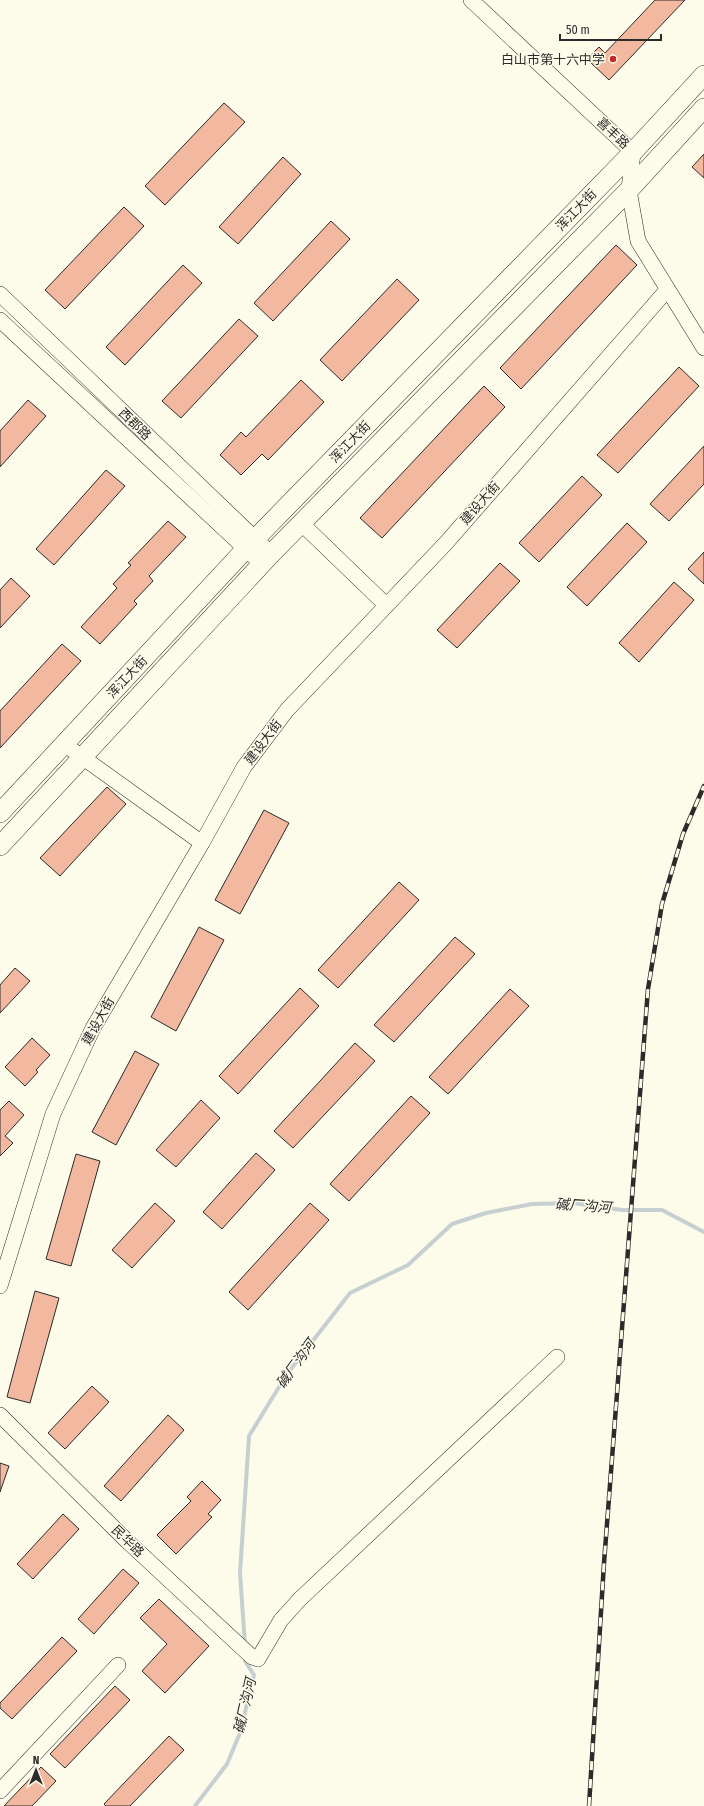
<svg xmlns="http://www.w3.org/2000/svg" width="704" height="1806" font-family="'Fira Sans Condensed','Noto Sans SC',sans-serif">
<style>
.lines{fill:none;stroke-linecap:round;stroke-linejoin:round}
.stream{stroke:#c7d0d0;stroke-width:4}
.building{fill:#f2b8a0;stroke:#2b2b2b}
.minor-casing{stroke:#2b2b2b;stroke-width:16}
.major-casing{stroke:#2b2b2b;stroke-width:20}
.minor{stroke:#fdfbea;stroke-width:15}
.major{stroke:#fdfbea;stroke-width:19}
.rail-casing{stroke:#2b2b2b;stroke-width:4.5}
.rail{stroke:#fdfbea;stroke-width:3;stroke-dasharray:9;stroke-linecap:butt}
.poi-dot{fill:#c62828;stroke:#fdfbea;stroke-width:1.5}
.labels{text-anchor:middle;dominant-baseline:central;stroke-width:3;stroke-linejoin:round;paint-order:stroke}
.poi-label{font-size:13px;fill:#2b2b2b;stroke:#fdfbea;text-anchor:end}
.street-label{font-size:13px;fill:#2b2b2b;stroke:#fdfbea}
.water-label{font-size:14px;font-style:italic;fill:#2b2b2b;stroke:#fdfbea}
</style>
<rect width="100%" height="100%" fill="#fdfbea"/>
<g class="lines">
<g class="stream">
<polyline points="245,1645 240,1573 249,1436 287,1374 350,1293 408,1265 452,1224 486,1213 532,1204 573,1203 622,1210 662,1210 704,1232"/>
<polyline points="195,1806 227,1764 240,1733 254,1675 245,1661 245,1655"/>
</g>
</g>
<g class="building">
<polygon points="655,0 685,0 609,80 587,59 599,47 605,53"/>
<polygon points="224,103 245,122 165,205 145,186"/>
<polygon points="704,154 704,178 692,167"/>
<polygon points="283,157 301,174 238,244 219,227"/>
<polygon points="124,207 144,226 65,309 45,290"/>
<polygon points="331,221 350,239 273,321 254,303"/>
<polygon points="616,245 637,265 521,389 500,368"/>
<polygon points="183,265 202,283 125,365 106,347"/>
<polygon points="397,279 419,300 342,381 320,360"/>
<polygon points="239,319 258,336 181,418 162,401"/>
<polygon points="679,367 699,386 618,473 597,455"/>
<polygon points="301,380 324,402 268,460 262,454 241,475 220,455 241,432 246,437"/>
<polygon points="484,386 505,407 382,538 360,518"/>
<polygon points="28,400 46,416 0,467 0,431"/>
<polygon points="704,446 704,484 669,521 650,504"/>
<polygon points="106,470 125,486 54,565 36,549"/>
<polygon points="582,476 602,495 539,562 519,543"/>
<polygon points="168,521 186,537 149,576 153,581 134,601 137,604 100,644 81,627 117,588 113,584 131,565 128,563"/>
<polygon points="627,523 647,542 587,606 567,587"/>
<polygon points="704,552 704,584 688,569"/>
<polygon points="500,563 520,581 457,648 437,630"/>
<polygon points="11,578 30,596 0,628 0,590"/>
<polygon points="674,582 694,600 639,662 619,643"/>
<polygon points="62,644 81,661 0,748 0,711"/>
<polygon points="107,787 126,804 60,876 40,858"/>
<polygon points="264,810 289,823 240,914 215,900"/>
<polygon points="399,882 419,900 338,988 318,970"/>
<polygon points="199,927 224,940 176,1031 151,1017"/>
<polygon points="455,937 475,954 394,1042 374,1025"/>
<polygon points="15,968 30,981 0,1013 0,985"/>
<polygon points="300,988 319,1006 238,1094 219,1076"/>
<polygon points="510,989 529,1006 448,1094 429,1077"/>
<polygon points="32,1038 50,1055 36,1070 38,1072 25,1086 5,1067"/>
<polygon points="355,1043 375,1061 293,1148 274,1131"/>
<polygon points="135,1051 159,1064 116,1145 92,1132"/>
<polygon points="411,1096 430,1113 349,1201 330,1184"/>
<polygon points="201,1100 220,1118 176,1167 156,1150"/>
<polygon points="9,1101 24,1115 5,1136 13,1143 0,1156 0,1110"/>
<polygon points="256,1153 275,1170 222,1229 203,1212"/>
<polygon points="76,1154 100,1161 71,1266 46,1259"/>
<polygon points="155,1203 175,1221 132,1268 112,1250"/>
<polygon points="310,1203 329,1220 248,1310 229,1292"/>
<polygon points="35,1291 59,1298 30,1403 7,1397"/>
<polygon points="92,1386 109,1402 65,1449 48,1433"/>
<polygon points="168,1415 184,1430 121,1501 104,1486"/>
<polygon points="0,1463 9,1466 0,1492"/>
<polygon points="202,1481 221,1500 208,1514 212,1517 176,1554 157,1535 191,1501 187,1497"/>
<polygon points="63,1514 79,1529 33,1579 17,1564"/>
<polygon points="123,1569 139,1583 94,1634 78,1619"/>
<polygon points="159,1599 209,1646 165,1693 142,1671 167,1644 140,1618"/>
<polygon points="62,1637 77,1651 12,1719 0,1708 0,1703"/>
<polygon points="115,1686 130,1700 65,1768 50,1754"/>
<polygon points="169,1736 184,1750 130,1806 106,1806 104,1804"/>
<polygon points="41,1767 56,1781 32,1806 4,1806"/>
</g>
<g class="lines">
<defs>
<g id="minor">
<polyline points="471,0 633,152 629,190 638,241 704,348"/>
<polyline points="0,294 271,554"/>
<polyline points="0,320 262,564"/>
<polyline points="301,523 386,605"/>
<polyline points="64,744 202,843"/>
<polyline points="0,1286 53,1114 93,1028 202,843 244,767 287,710 446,543 667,290"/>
<polyline points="0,1415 127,1541 252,1657 258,1659 281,1620 300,1599 557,1357"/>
<polyline points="0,1791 118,1665"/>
</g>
<g id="major">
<polyline points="0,813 255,539 633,152 704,75"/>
<polyline points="0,846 271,554 629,190 704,108"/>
</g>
</defs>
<use href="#minor" class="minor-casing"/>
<use href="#major" class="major-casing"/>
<use href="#minor" class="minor"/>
<use href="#major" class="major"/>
<defs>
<polyline id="rail" points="589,1806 604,1563 648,989 662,904 683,834 704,786"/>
</defs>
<use href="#rail" class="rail-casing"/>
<use href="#rail" class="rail"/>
</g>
<circle class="poi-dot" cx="613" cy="59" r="4"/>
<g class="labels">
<g class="poi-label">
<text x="605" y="59">白山市第十六中学</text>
</g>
<g class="street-label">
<text transform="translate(613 133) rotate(43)">喜丰路</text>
<text transform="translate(576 210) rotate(-46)">浑江大街</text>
<text transform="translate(135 424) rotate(44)">西郡路</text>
<text transform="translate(350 442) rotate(-46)">浑江大街</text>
<text transform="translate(480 503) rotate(-49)">建设大街</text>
<text transform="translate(127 677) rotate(-47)">浑江大街</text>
<text transform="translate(263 742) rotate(-53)">建设大街</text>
<text transform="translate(98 1021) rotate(-61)">建设大街</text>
<text transform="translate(128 1541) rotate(44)">民华路</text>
</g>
<g class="water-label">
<text transform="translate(583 1206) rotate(4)">碱厂沟河</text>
<text transform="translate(296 1364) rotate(-54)">碱厂沟河</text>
<text transform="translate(245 1706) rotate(-77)">碱厂沟河</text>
</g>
</g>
<g transform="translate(36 1770)" stroke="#fdfbea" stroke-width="3" paint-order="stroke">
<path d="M0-3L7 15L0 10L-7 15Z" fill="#2b2b2b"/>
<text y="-6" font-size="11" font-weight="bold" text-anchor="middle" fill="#2b2b2b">N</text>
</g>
<path d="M560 34v6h101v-6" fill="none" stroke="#2b2b2b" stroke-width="2"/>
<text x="566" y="34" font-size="12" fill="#2b2b2b" stroke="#fdfbea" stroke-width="3" paint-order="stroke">50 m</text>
</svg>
